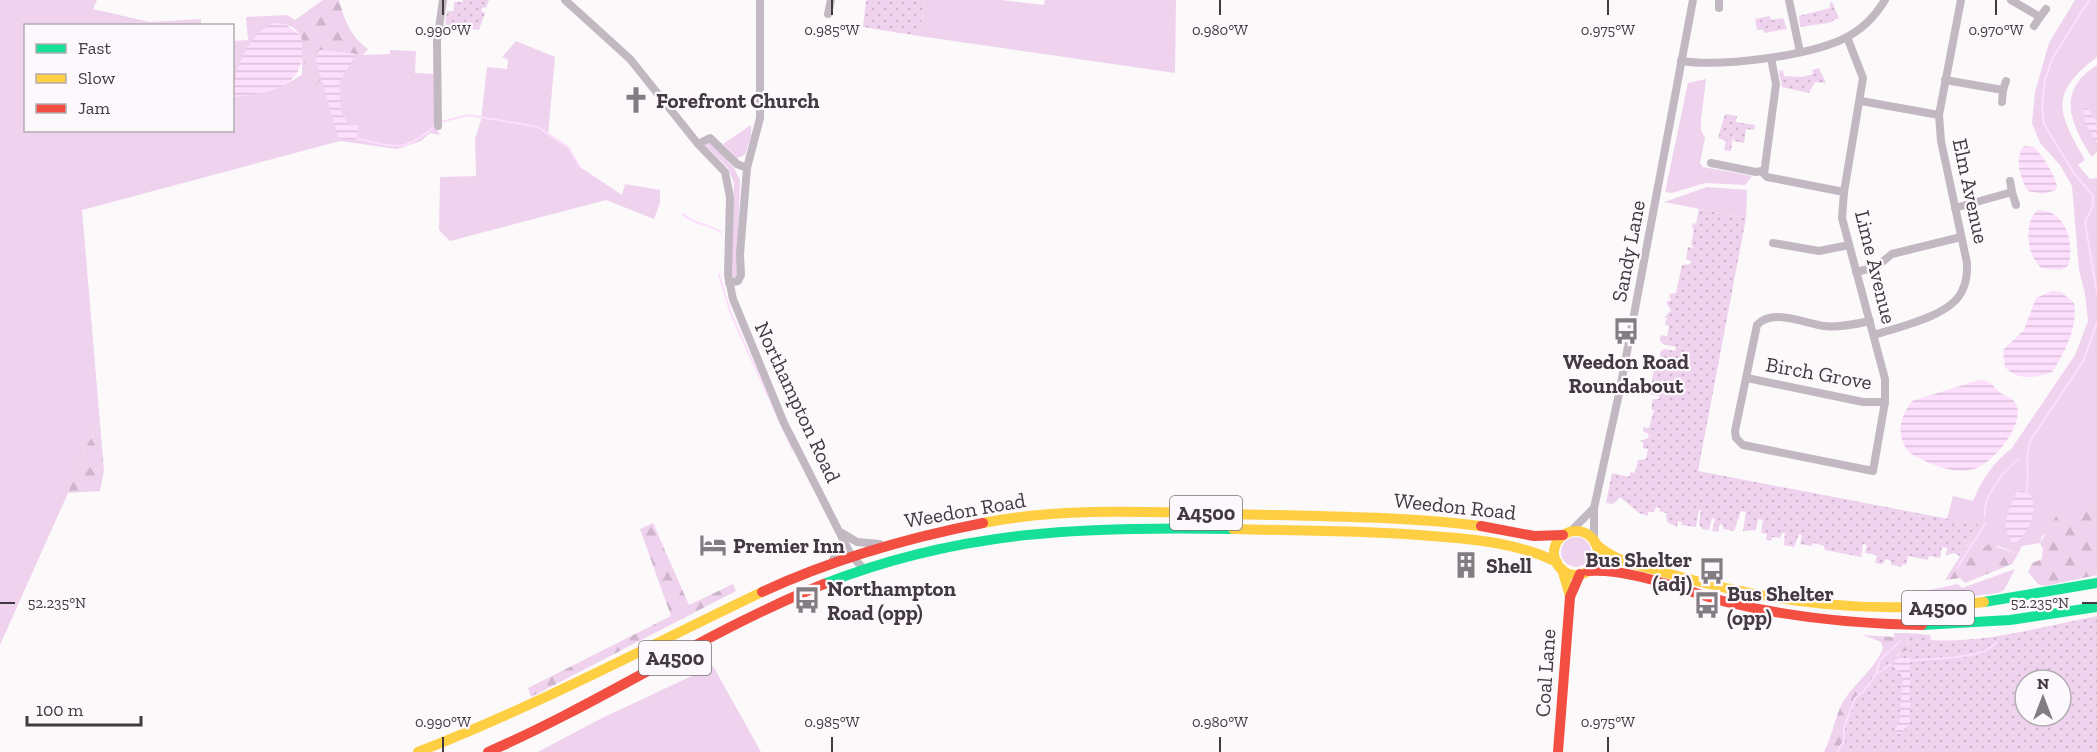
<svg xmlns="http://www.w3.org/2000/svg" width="2097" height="752" font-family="'Zilla Slab',serif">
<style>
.grass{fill:#efd2ee}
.forest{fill:url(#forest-firs)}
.park{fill:url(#park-dots);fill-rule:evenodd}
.water{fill:url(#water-rules)}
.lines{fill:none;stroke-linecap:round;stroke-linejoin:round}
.stream{stroke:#fddefc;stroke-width:2}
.street{stroke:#c2b8c2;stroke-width:8}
.fast{stroke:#16e098;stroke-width:10}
.slow{stroke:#ffcf43;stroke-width:10}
.jam{stroke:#f24e42;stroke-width:10}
.ticks{fill:none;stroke:#423941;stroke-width:2}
.labels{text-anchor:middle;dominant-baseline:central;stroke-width:4.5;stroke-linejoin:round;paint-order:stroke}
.shield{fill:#fdf8fc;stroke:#7a7279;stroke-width:1.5}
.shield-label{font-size:20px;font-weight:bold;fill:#423941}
.poi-label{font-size:21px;font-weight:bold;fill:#423941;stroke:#fdf8fc;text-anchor:start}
.street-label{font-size:21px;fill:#423941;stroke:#fdf8fc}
.ticks-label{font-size:15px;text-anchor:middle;fill:#423941;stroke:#fdf8fc;stroke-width:4.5;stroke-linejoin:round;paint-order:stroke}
</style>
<defs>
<pattern id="forest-firs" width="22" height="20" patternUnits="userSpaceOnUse" patternTransform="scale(1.5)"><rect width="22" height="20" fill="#efd2ee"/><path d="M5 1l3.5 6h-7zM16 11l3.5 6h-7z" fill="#ceb5cd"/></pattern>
<pattern id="park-dots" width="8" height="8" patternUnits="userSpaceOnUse" patternTransform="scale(1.5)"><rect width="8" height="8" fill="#efd2ee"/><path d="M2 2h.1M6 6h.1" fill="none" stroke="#ceb5cd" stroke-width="1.8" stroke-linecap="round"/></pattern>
<pattern id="water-rules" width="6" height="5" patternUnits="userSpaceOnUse" patternTransform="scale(1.5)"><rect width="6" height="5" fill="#fddefc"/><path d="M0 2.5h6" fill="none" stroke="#dabfd9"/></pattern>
</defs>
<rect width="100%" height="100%" fill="#fcf9fb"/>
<g class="grass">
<polygon points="0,0 97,0 93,9 150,22 201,19 201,25 26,26 26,130 232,130 233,97 288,83 302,75 302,61 307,65 316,84 315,57 320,50 363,55 390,54 390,50 416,51 415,73 434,74 434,123 440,135 430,133 421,141 397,149 340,141 82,210 100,423 84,450 68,493 0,645"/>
<polygon points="924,0 1001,0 1044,5 1045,0 1176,0 1175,73 919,36"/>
<path d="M2075,0H2097V57C2049,93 2057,112 2085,160L2078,165L2090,179L2097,178V510L2085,512L2042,536L2040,543L2022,546L2018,554L1999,546L1972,549L1968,544L1979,525L1947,519L1953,496L1973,501C1982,479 1993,463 2012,448L2075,355L2088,321L2085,294L2079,270L2072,186L2060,165L2040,143L2032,123L2035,92L2049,43Z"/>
<polygon points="287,15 295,20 294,28 285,24 239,67 233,85 233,41 248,40 246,17"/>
<polygon points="516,41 555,57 548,135 568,148 580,167 622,195 625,184 660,190 660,203 654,219 606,200 450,241 439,230 440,177 476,176 475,139 481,120 487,67 507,69 508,60 502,57"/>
<path d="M2097,65V123L2087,108L2083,109L2097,143V152L2092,157C2070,123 2056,91 2097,65Z"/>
<polygon points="1706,79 1701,120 1701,130 1705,138 1700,163 1703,167 1752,176 1745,185 1705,183 1672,193 1665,192 1688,83"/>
<polygon points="751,125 751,136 745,155 737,158 723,144"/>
<polygon points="708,140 734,168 740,180 737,275 735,278 731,276 734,183 728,168 705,145"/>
<polygon points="1707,187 1747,190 1746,218 1664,202"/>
<circle cx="1576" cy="552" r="15"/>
<polygon points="2015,569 2004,590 1998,593 1905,605 1905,595 1958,584 1962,588"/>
<polygon points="713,666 761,752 538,752 600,719"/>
</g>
<g class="forest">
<path d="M323,0H339C345,21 350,36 368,49L363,55L320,50L315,57L320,80L316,85L307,65L302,61L301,36L294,28L295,20Z"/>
<polygon points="100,423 104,471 100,491 68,493 84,450"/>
<polygon points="2097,510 2097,575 2045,586 2038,584 2028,572 2032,563 2042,559 2043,549 2040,543 2058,513"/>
<polygon points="653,523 689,605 733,584 736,591 531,697 528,688 671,616 640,529"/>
<polygon points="1968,544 1973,549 1976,546 1983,548 1989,544 2018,554 2012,564 1965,583 1960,578 1945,580"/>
<path d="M1894,633H1907L1908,650L1897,655L1856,752H1824C1832,736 1834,722 1840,708C1850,685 1874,672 1883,648L1881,642L1863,635L1894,637Z"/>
</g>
<g class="park">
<polygon points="463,0 489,0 486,8 483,7 481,11 485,13 479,30 445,26 447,11 454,11 454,2 462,2"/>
<polygon points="866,0 924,0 919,36 863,27"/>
<polygon points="1832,2 1839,18 1828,23 1800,27 1799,16 1830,8 1830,3"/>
<polygon points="1770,16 1771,20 1783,18 1787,29 1764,33 1763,30 1757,30 1755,19"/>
<polygon points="1819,68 1826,83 1815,82 1809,93 1782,87 1779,71 1783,70 1784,76 1802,77 1813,74 1812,70"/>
<polygon points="1725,114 1737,116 1736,122 1755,125 1754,130 1746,129 1744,143 1734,141 1733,136 1731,151 1724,150 1726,141 1718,138"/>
<polygon points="1699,209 1746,218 1698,471 1980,525 1960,556 1954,553 1946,555 1947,548 1942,547 1940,558 1929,556 1928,560 1908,556 1906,565 1902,564 1902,567 1891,565 1891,561 1886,559 1882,564 1875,563 1877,555 1865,553 1867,545 1863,544 1861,557 1825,550 1824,546 1814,543 1811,546 1800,544 1802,535 1799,534 1794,547 1784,545 1785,533 1782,533 1780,538 1772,537 1771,541 1766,540 1767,534 1761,533 1763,520 1758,519 1756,530 1743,531 1746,512 1741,511 1734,531 1723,529 1723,525 1720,524 1718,532 1712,531 1715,519 1712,518 1709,530 1702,529 1699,524 1701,510 1699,510 1696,527 1681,525 1682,522 1678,521 1677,527 1667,522 1666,513 1659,511 1660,508 1656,507 1654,512 1648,512 1648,516 1639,513 1620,497 1613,504 1606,503 1612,473 1629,477 1631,472 1635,473 1638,460 1646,459 1648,449 1643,448 1643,442 1640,441 1648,438 1649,434 1643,431 1643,427 1649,428 1654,410 1651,409 1653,399 1659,399 1659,396 1649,394 1650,390 1653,390 1654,387 1651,386 1654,369 1671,370 1673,364 1661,362 1660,352 1664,349 1675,351 1676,347 1663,344 1660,340 1661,335 1667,336 1669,326 1665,325 1667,318 1664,318 1671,310 1667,304 1667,301 1671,301 1669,294 1676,293 1682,265 1690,264 1691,261 1686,259 1688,247 1694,248 1691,244 1694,229 1692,227 1693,223 1696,224"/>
<path d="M2097,616V752H1837L1844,741V728L1855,698L1863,692L1887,661L1908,650L1907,633L1930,635L1931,640C1985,644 2044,626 2097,616ZM2025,680H2061V716H2025Z"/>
</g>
<g class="water">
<path d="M273,23L285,24L301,36C310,87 274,93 233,97C232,72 249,33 273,23Z"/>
<polygon points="320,50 356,54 339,83 341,111 349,126 358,124 357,139 350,141 338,137 315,57"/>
<polygon points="2087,107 2097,124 2097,143 2085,123 2083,109"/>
<path d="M2024,146L2034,147C2044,157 2052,171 2057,185L2056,190L2043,194L2028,191C2020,179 2014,157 2024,146Z"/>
<path d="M2037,210C2066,209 2075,243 2068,266L2060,270L2041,268C2027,255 2023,225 2037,210Z"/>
<path d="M2052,291L2061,292L2074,303C2078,328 2065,352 2052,372C2036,378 2017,381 2005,367L2003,350L2024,330L2036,298Z"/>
<path d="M1979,380C1992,380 1993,387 2002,394C2007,397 2013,398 2016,404C2026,423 1993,464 1974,469C1958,474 1940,468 1925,461C1918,457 1910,455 1906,448C1896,432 1901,415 1912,401Z"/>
<path d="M2024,490C2044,500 2028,537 2014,544C1999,529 2008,510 2016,493Z"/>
<polygon points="1899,658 1910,658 1910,724 1900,734 1896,733 1895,729 1899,722 1903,680 1902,675 1891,664"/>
</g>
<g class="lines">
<g class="stream">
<polyline points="2089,0 2052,59 2045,80 2042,106 2044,124 2074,173 2093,196 2093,205 2085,223 2097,293"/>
<polyline points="441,122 468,115 538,127 568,147 580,167"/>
<path d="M357,139C395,145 399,155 433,128"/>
<path d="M683,214C692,224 708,224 721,232"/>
<polyline points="719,275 731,314 792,449"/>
<path d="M2026,491C2031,472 2023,460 2031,439L2083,362L2097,322"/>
<path d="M1985,516C1982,497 2004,470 2019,459"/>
<polyline points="1957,568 1985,524"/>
<path d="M1910,661C1932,657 1984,661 1996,642"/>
<polyline points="1876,674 1880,660 1900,641"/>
<polyline points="1837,752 1844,741 1844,728 1855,698 1863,692 1876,674 1891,664"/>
</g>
<g class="street">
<polyline points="565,0 630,59 698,144 725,172 730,197 728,275 733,299 784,423 851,555 863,568"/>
<polyline points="1789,0 1800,52"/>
<polyline points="2011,0 2040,17 2046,9"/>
<polyline points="1719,8 1719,0"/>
<polyline points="828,14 831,0"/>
<polyline points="2034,26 2040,17"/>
<path d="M1847,37L1863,78L1844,192L1842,218L1885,379V402L1873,471L1743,445L1736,438L1735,431L1757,325C1772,308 1804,323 1824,326C1838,328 1856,324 1870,321"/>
<polyline points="1771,58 1776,84 1764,174 1767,177 1844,192"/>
<path d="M1681,61C1722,67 1813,56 1849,36C1865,27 1876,15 1885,0"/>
<polyline points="1945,80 2003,90 2006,81"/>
<polyline points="1861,101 1939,115"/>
<polyline points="2002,102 2003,90"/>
<polyline points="438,126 437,42 443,0"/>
<polyline points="698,144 710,138 737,164 747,168"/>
<polyline points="1711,163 1756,172 1762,171"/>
<polyline points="2012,192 2016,205"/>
<polyline points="1955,208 2012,192 2010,181"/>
<polyline points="1773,243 1819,251 1849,245"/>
<polyline points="1856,272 1876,267 1892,254 1961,237"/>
<polyline points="729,283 738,281 741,275 740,254 747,168 760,118 760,0"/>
<path d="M1874,335C1899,327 1951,316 1962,291C1967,282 1967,272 1967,263L1941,141L1939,115L1961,0"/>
<polyline points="1747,378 1863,402 1885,402"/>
<polyline points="1570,532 1594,508"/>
<polyline points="842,533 857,542 880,544"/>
<polyline points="1594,540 1594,508 1620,389 1693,0"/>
<polyline points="832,562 844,540"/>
</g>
<g class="fast">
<path d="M824,584C960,530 1089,526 1233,529"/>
<polyline points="1984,602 2097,583"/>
<polyline points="1922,625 2010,620 2097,607"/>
</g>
<g class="slow">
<path d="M983,523C1063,507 1149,512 1230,514C1314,516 1398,516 1481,526"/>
<path d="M1233,529C1299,531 1366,530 1431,536C1474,539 1518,543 1557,562"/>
<circle cx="1576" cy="553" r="22"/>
<path d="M1595,543C1615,563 1644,566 1670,574C1778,604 1872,615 1984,602"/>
<polyline points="1562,569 1570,596"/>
<path d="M418,752C536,706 647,647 762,592"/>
</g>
<g class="jam">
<polyline points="1481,526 1534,536 1563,535"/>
<path d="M1588,571C1633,568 1686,592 1731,603C1794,618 1857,624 1922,625"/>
<path d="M762,592C833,559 907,538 983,523"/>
<path d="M488,752C603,702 709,630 824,584"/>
<polyline points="1558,752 1570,597 1580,574"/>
</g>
</g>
<path class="ticks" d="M443,0V15M832,0V15M1220,0V15M1608,0V15M1996,0V15M0,603H15M2082,603H2097M443,737V752M832,737V752M1220,737V752M1608,737V752"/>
<defs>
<symbol id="church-bare" viewBox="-9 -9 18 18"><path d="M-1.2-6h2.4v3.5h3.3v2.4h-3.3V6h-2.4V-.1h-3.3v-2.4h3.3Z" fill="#837c82" stroke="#fdf8fc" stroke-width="2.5" paint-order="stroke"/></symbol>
<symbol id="bus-bare" viewBox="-9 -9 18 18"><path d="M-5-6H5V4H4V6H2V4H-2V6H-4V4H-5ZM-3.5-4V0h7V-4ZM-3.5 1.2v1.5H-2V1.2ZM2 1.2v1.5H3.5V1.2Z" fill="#837c82" stroke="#fdf8fc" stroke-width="2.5" paint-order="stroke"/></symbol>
<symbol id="hotel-bare" viewBox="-9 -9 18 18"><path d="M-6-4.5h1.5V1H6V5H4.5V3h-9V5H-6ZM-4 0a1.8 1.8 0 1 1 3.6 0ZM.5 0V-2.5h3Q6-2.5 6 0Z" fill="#837c82" stroke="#fdf8fc" stroke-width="2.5" paint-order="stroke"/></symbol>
<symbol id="building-bare" viewBox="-9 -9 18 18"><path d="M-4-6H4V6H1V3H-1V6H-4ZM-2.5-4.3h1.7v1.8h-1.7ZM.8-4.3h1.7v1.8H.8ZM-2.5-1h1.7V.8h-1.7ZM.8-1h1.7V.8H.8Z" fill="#837c82" stroke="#fdf8fc" stroke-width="2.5" paint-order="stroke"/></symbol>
</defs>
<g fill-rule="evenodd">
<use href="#church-bare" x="617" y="81" width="38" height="38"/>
<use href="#bus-bare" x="1607" y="312" width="38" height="38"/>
<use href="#hotel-bare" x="694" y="526" width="38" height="38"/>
<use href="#building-bare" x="1447" y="546" width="38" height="38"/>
<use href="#bus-bare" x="1693" y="552" width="38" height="38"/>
<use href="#bus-bare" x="788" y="581" width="38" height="38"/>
<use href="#bus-bare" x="1688" y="586" width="38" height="38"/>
</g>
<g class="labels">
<g class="shield">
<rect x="1170" y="496" width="72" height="34" rx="4.5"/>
<rect x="1902" y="591" width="72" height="34" rx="4.5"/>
<rect x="639" y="641" width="72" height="34" rx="4.5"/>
</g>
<g class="shield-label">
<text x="1206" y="513">A4500</text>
<text x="1938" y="608">A4500</text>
<text x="675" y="658">A4500</text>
</g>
<g class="poi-label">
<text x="656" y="100">Forefront Church</text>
<text x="1626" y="361" text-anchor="middle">Weedon Road<tspan x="1626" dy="24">Roundabout</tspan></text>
<text x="733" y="545">Premier Inn</text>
<text x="1692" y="559" text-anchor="end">Bus Shelter<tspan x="1692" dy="24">(adj)</tspan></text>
<text x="1486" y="565">Shell</text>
<text x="827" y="588">Northampton<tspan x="827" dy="24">Road (opp)</tspan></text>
<text x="1727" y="593">Bus Shelter<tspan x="1727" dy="24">(opp)</tspan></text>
</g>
<g class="street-label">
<text transform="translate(1971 191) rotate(78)">Elm Avenue</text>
<text transform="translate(1628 251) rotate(-79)">Sandy Lane</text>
<text transform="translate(1876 267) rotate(76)">Lime Avenue</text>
<text transform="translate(1819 373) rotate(10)">Birch Grove</text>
<text transform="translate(798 402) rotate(65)">Northampton Road</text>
<text transform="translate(1455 506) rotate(6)">Weedon Road</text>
<text transform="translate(965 510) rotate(-10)">Weedon Road</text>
<text transform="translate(1545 673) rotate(-86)">Coal Lane</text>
</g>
</g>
<g class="ticks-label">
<text x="443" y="35">0.990°W</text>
<text x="832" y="35">0.985°W</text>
<text x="1220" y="35">0.980°W</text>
<text x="1608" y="35">0.975°W</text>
<text x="1996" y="35">0.970°W</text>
<text x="57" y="608">52.235°N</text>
<text x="2040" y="608">52.235°N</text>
<text x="443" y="727">0.990°W</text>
<text x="832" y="727">0.985°W</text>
<text x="1220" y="727">0.980°W</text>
<text x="1608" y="727">0.975°W</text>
</g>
<rect x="24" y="24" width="210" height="108" fill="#fdf8fc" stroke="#b2acb1" stroke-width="1.5"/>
<rect x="36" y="44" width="30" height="9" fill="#16e098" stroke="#b2acb1" stroke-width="1.5"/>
<text x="78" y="54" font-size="18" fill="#423941">Fast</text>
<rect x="36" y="74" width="30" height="9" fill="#ffcf43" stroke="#b2acb1" stroke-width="1.5"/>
<text x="78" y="84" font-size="18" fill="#423941">Slow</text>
<rect x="36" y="104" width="30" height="9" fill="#f24e42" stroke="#b2acb1" stroke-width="1.5"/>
<text x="78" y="114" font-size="18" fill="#423941">Jam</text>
<g transform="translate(2043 698)"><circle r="28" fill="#fdf8fc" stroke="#b2acb1" stroke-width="1.5"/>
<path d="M0-4.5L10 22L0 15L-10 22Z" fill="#837c82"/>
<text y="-9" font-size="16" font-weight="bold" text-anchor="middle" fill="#423941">N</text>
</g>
<path d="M27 716v9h114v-9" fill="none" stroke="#423941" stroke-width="3"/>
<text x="36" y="716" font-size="18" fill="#423941" stroke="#fdf8fc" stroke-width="4.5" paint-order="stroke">100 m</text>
</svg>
